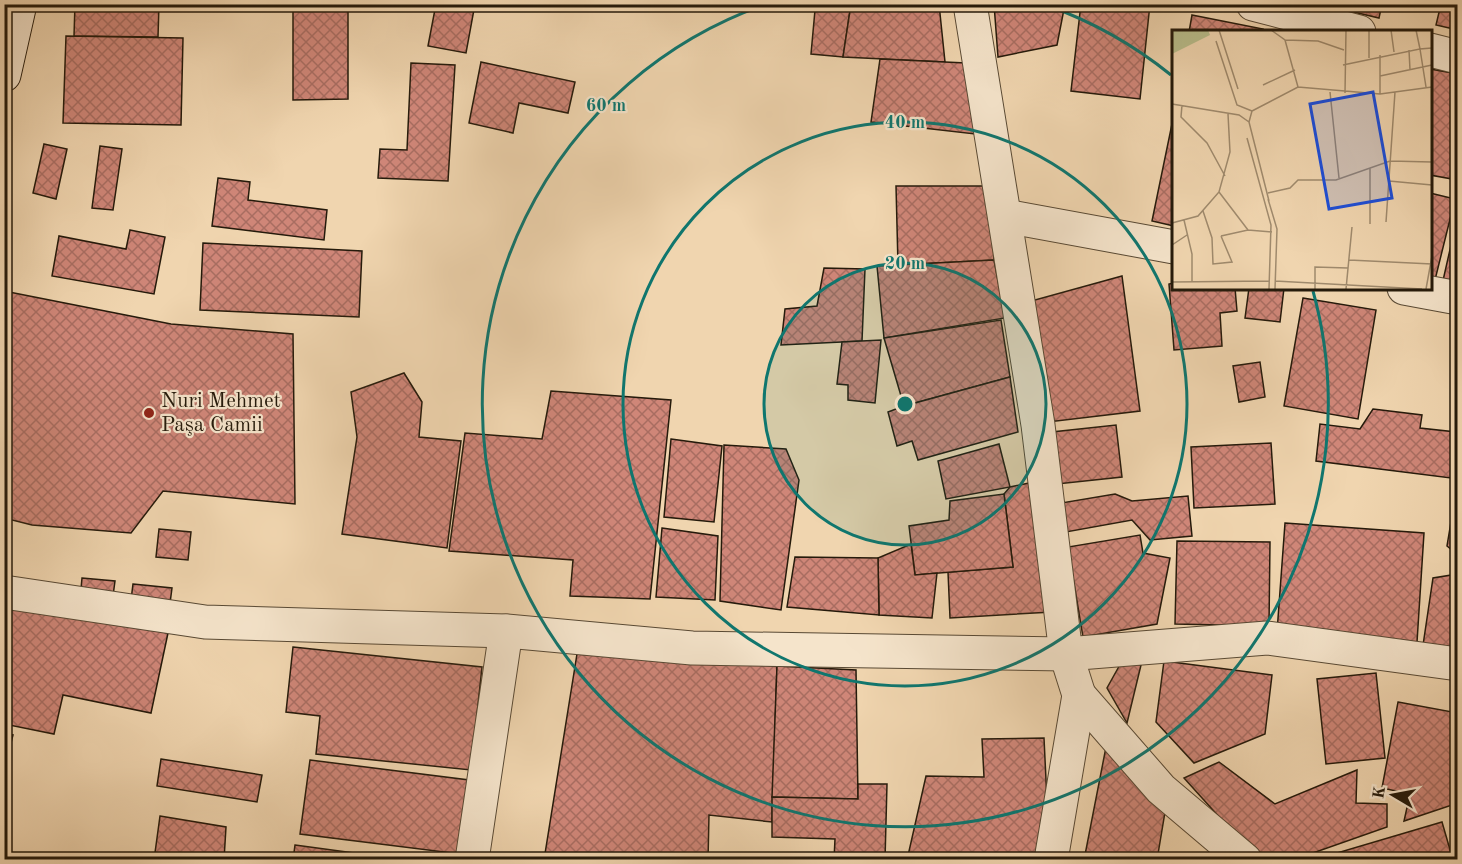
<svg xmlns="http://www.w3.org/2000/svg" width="1462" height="864" font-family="'Old Standard TT',serif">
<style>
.building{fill:url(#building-cross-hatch);stroke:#251a0b;stroke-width:1.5}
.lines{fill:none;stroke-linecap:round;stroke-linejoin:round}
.street-casing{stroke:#584934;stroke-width:35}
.secondary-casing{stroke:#251a0b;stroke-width:35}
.street{stroke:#f5e4cb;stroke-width:33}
.secondary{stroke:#f5e4cb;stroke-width:33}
.ring{fill:none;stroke:#0f766e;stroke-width:3}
.poi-dot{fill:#8f2418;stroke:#f5e4cb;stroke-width:2}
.labels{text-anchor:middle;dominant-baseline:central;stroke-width:4.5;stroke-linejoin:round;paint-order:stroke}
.poi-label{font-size:21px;fill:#251a0b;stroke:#f5e4cb;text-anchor:start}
.inset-road{fill:none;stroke:#9f8a6d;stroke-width:1.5}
.view{fill:#1d4ed8;fill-opacity:0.15;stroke:#1d4ed8;stroke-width:3}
.inset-edge{fill:none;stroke:#251a0b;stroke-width:3}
.centre{fill:#0f766e;stroke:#f5e4cb;stroke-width:3}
.ring-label{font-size:18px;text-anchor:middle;font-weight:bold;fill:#0f766e;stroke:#f5e4cb;stroke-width:4.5;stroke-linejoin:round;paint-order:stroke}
</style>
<defs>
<pattern id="building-cross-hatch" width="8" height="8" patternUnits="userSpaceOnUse" patternTransform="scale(1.5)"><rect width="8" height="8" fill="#cf8678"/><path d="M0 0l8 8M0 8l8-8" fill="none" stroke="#a86d61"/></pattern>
</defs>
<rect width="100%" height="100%" fill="#f0d5af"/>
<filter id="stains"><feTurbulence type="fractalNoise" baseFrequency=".00333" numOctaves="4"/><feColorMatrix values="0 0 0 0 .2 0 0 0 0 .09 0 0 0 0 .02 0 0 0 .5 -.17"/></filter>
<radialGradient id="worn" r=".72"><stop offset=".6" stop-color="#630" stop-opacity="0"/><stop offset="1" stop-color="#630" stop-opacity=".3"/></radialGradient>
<g class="building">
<polygon points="75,4 159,4 158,37 74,36"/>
<polygon points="293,4 348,4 348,99 293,100"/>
<polygon points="436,4 475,4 466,53 428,46"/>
<polygon points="796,4 851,4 843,57 811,54 815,10"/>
<polygon points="851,4 939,4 945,62 843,57"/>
<polygon points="994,4 1065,4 1057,45 998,57"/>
<polygon points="1081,4 1150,4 1140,99 1071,91"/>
<polygon points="1320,4 1382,4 1379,18"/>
<polygon points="1441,4 1458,4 1458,30 1436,25"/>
<polygon points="1192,15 1263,29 1262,32 1189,32"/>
<polygon points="66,36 183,38 181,125 63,123"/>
<polygon points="880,59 966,63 975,134 871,122"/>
<polygon points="481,62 575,82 568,113 519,103 513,133 469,123"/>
<polygon points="411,63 455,65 448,181 378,178 380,149 407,150"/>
<polygon points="1430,69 1458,74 1458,180 1430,175"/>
<polygon points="1173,119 1174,119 1174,226 1152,221"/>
<polygon points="44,144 67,149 56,199 33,193"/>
<polygon points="100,146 122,149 113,210 92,208"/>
<polygon points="218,178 250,182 248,200 327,210 324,240 212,226"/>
<polygon points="896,186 990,186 994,260 898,265"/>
<polygon points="1430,193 1455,199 1433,288 1430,287"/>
<polygon points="1458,214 1458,288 1442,285"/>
<polygon points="130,230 165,237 154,294 52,276 59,236 126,249"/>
<polygon points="203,243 362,251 359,317 200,310"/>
<polygon points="994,260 1005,318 884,338 877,266"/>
<polygon points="824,268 865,269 862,341 781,345 785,309 817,306"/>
<polygon points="1122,276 1140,411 1048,422 1024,303"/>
<polygon points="1174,283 1174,288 1235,288 1237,311 1220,313 1222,346 1174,350 1169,284"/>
<polygon points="1249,288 1284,288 1280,322 1245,318"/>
<polygon points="4,291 171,324 293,334 295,504 163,491 131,533 32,525 4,518"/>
<polygon points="1303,298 1376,310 1358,419 1284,406"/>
<polygon points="1001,320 1010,377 904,406 884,338"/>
<polygon points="881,340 875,403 848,400 848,385 837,384 842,342"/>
<polygon points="1260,362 1265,397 1239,402 1233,366"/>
<polygon points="404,373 422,402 419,437 461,441 447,548 342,534 357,437 351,392"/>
<polygon points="1010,377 1018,432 918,460 912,441 897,446 888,412 904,406"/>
<polygon points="551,391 671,400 650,599 570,596 573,560 449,551 465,433 542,439"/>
<polygon points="1373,409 1422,415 1420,428 1456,432 1451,478 1316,461 1320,424 1360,429"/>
<polygon points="1116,425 1122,477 1057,484 1052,432"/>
<polygon points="671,439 722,446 714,522 664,517"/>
<polygon points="1271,443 1275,504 1194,508 1191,447"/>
<polygon points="999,444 1010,487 946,499 938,461"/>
<polygon points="724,445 786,449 799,480 781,610 720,601"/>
<polygon points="1034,482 1052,612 950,618 948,572 1013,567 1004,494 1010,487"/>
<polygon points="1457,486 1458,486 1458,555 1447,546"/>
<polygon points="1004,494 1013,567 915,575 909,526 949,520 950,501"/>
<polygon points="1115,494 1132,501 1188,496 1192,536 1150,540 1132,520 1066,532 1061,503"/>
<polygon points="1285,523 1424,533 1417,642 1277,632"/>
<polygon points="662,528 718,536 715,600 656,597"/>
<polygon points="159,529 191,532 188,560 156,557"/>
<polygon points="1140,535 1143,553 1170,558 1157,624 1083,637 1068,547"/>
<polygon points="1177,541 1270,542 1269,626 1175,624"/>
<polygon points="911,544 915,575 937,573 932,618 879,615 878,558"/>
<polygon points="795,557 878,558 879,615 787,607"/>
<polygon points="1458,574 1458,657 1422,652 1433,578"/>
<polygon points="82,578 115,581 112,603 80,600"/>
<polygon points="133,584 172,588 169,611 130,608"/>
<polygon points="4,599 168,633 151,713 63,695 54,734 4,724"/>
<polygon points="293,647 482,667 471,770 316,754 320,716 286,712"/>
<polygon points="577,654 777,666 772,822 709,815 708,860 544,860"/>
<polygon points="1122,661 1141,665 1127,723 1107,688"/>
<polygon points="1164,661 1272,675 1265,734 1194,763 1156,722"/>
<polygon points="777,666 856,670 858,799 772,797"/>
<polygon points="1376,673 1385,758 1326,764 1317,679"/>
<polygon points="1398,702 1458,713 1458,803 1404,821 1410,794 1382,788"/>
<polygon points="4,734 13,735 4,771"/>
<polygon points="1044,738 1048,822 1041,860 907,860 926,776 984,777 982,739"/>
<polygon points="1107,742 1167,800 1157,860 1084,860"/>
<polygon points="161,759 262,775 257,802 157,786"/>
<polygon points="310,760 469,780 460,854 300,834"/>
<polygon points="1219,762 1275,804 1357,770 1356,803 1387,804 1387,827 1293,860 1258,860 1184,778"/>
<polygon points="858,784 887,784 885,860 834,860 835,839 772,837 772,797 858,799"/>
<polygon points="160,816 226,827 224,860 154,860"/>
<polygon points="1442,822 1453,860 1320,860 1320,858"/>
<polygon points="295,845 406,860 293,860"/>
</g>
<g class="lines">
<defs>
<g id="street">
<polyline points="970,4 1038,425 1066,654 1079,695 1051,860"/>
<polyline points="1253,4 1359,32"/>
<polyline points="1430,50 1458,57"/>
<polyline points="1005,216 1174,247"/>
<polyline points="1404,288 1458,298"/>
<polyline points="4,592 205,622 506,631 692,648 1066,654 1267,638 1458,664"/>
<polyline points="1079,695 1161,789 1245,860"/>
<polyline points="472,860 506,631"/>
</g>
<polyline id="secondary" points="4,75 20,4"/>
</defs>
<use href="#street" class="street-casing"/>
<use href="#secondary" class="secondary-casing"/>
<use href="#street" class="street"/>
<use href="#secondary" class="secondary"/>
</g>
<circle cx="905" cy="404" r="141" fill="#0f766e" fill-opacity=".12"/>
<g class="ring">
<circle cx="905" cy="404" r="141"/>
<circle cx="905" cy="404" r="282"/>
<path d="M1046 5A423 423 0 0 1 1171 75M1313 291A423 423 0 1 1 764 5"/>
</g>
<circle class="poi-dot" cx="149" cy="413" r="6"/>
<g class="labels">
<g class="poi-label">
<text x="161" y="401">Nuri Mehmet<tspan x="161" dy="24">Paşa Camii</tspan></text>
</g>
</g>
<g transform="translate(1172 30)">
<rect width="260" height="260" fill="#f0d5af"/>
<path d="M0,0H36L38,5L0,24Z" fill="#b8bd8b"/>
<path class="inset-road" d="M47,0L66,59M99,0L113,10L126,57M197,0V28M219,0L222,22M113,10L146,11L172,20M44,11L65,75L80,81L77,92L97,171M237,20L238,40M208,25V64M171,35L248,19L244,0M208,46L260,35M91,55L123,40M254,57L248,19L260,18M158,62L167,148M173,63L174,0M0,74L67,85L77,92M10,75L9,87L35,113L53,146M80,81L126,57L208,64L260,57M75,108L99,195L97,259M217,151L260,155M47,162L76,200M96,163L118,158L126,150H164L218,131L260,132M96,169L105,199L103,259M31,181L40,208L41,234L60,232L49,206M12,190L20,224V252M214,192L223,62M0,193L26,186L47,162L58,122L56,84M198,194V138M49,206L76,200L100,202M0,215L15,205M177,230L260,234M103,251L250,259M0,252L97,251M143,259V237L176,238M174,259L180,197M254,259L260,226"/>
<path class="view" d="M201,62L220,168L157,179L138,74Z"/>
<rect width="260" height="260" class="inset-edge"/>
</g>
<circle cx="905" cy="404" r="9" class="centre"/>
<g class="ring-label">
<text x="606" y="111">60 m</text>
<text x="905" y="128">40 m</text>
<text x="905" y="269">20 m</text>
</g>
<rect width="1462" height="864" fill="none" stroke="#f0d5af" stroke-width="24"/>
<rect x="6" y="6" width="1450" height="852" fill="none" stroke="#251a0b" stroke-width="3"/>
<rect x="12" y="12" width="1438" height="840" fill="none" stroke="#251a0b" stroke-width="1.5"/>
<g transform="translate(1393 795) rotate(280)" stroke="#f5e4cb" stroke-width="4.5" paint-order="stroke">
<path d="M0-4.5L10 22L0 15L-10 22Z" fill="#251a0b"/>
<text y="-9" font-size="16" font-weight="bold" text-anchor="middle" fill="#251a0b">K</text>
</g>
<rect width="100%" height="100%" filter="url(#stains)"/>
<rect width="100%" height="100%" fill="url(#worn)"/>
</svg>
